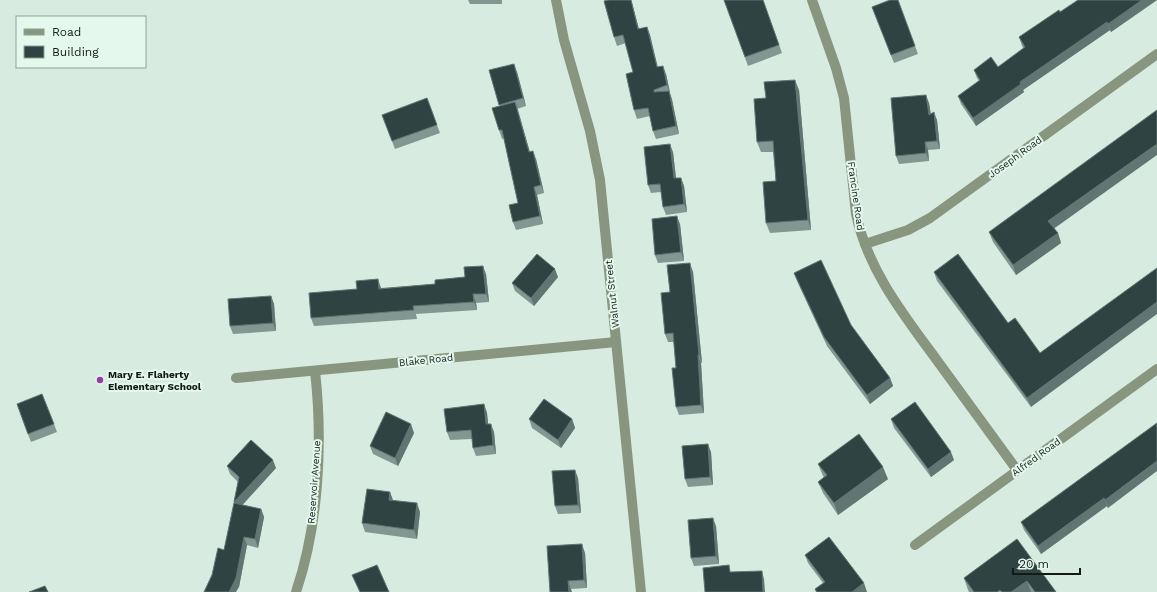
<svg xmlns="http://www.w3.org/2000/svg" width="1157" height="592" font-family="'Work Sans',sans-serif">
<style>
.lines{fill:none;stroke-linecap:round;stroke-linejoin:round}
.street{stroke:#88967f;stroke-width:10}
.wall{fill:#839792}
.shaded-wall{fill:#617572}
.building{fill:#2f4343;stroke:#617572}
.poi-dot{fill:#973ca6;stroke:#e4f8ee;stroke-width:1.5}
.labels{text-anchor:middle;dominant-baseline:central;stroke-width:4;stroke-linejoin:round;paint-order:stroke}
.street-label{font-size:10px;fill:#141b17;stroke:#e4f8ee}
.poi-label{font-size:10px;font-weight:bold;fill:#141b17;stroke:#e4f8ee;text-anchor:start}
</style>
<rect width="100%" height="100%" fill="#d7ebe0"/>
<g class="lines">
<g class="street">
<polyline points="556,0 564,40 590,131 600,180 641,592"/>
<path d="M812,0L836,68L844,98L856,214C868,270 903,314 936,359C963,396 990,433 1017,470"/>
<polyline points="865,244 908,230 930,218 1157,54"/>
<polyline points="236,378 616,342"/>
<polyline points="915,545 1157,369"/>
<path d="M296,592C319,524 323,442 315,371"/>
</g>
</g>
<g class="wall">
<polygon points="468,0 502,0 502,4 470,4"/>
<polygon points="609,0 631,0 639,29 647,27 650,35 657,67 666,74 679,134 656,139 653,131 650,116 637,119 634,110 633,72 626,43 617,46 614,37"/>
<polygon points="724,0 763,0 782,53 748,66"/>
<polygon points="898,0 918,54 894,63 872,7"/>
<polygon points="1157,0 1111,32 1110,30 1023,90 1024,92 976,126 961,104 958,96 979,81 977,78 974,70 998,67 1024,49 1022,46 1019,37 1060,12"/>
<polygon points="489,70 517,72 526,106 517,109 530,152 536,159 544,193 537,195 543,224 516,230 513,222 518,203 504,138 502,139 499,130 500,106"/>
<polygon points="799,90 811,230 770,233 766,223 776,181 773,152 761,152 757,142 766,98"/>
<polygon points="427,98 440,133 395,149 382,115"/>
<polygon points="929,103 931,114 937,120 940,149 928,150 929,161 899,164 896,156"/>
<polygon points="673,152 676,178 681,178 684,186 687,212 666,215 663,207 661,192 651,193 648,185"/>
<polygon points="680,224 684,261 658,263 655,255"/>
<polygon points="989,232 1058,233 1061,243 1016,275 993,242"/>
<polygon points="693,272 702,363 701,363 704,413 679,415 676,407 676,368 674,342 668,342 665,334 670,292"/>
<polygon points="934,272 1008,323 1031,407 937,281"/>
<polygon points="794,273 851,325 890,378 893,386 870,404 827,346 797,281"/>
<polygon points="486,274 489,302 476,303 477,310 416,314 417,319 314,326 311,318 381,288 435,284 465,277"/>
<polygon points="558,277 534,306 515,291 512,283"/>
<polygon points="271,296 274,304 276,331 233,334 230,326"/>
<polygon points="484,404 487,413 488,424 494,432 496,454 476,456 473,448 472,439 450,440 447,432"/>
<polygon points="20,413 54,424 57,432 31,442"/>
<polygon points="529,419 572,419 575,428 561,448 532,428"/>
<polygon points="891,419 954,460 931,477 894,428"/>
<polygon points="1157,423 1108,508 1107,506 1041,554 1024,530 1021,522"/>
<polygon points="414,433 398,466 373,454 370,446"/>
<polygon points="711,452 713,485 688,487 685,479"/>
<polygon points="818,464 888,479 838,515 823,493 818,482 824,477 823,476"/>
<polygon points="227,466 276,468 242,505 261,509 264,517 258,548 247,545 239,587 224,550 238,482 230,474"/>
<polygon points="578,478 581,513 558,514 555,506"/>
<polygon points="393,500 420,512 417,539 365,532 362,523"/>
<polygon points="716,526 719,564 694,566 691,558"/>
<polygon points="1017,539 1056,592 969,592 968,590 964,578"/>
<polygon points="547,546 585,553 587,588 571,589"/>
<polygon points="805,555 867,592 816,592 815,589 823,583 808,563"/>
</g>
<g class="shaded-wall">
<polygon points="631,0 632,3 641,37 638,29"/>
<polygon points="1142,0 1157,0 1111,32 1108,24"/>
<polygon points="1107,22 1110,30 1023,90 1024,92 976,126 973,118 1020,82"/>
<polygon points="647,27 650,35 660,76 657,67"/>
<polygon points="514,64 517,72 526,106 523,98"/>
<polygon points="663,66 666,74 670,93 667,85"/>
<polygon points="795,80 799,90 811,230 808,220"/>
<polygon points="669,91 672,99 679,134 676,126"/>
<polygon points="926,95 929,103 932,124 929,115"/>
<polygon points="515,102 518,110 532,160 529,152"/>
<polygon points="934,112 937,120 940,149 937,141"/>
<polygon points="925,142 928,150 929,161 926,153"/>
<polygon points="670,144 673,152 677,187 674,178"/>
<polygon points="1157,144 1157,155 1052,230 1048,221"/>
<polygon points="533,151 536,159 544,193 541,185"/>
<polygon points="681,178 684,186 687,212 684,204"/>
<polygon points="534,187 537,195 543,224 540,216"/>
<polygon points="677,216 680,224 684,261 681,252"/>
<polygon points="1058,233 1061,243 1016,275 1013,265"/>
<polygon points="690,263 693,272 702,363 699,355"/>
<polygon points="483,266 486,274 489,302 486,294"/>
<polygon points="555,269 558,277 534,306 531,298"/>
<polygon points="378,279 381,288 382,297 379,289"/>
<polygon points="473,294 476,303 477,310 474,302"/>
<polygon points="271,296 274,304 276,331 273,323"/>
<polygon points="1157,302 1157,314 1031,407 1027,398"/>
<polygon points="698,355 701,363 704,413 701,405"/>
<polygon points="890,378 893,386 870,404 867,395"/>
<polygon points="484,404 487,413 489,433 486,424"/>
<polygon points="572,419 575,428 561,448 558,440"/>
<polygon points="411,424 414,433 398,466 395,458"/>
<polygon points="491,424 494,432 496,454 493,445"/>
<polygon points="708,444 711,452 713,485 710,477"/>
<polygon points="951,452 954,460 931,477 928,469"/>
<polygon points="273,460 276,468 237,511 234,502"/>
<polygon points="1157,461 1157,471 1108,508 1105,500"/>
<polygon points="883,467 888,479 838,515 834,503"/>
<polygon points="575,470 578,478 581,513 578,505"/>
<polygon points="390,492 393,500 389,500"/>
<polygon points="1104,498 1107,506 1041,554 1038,546"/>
<polygon points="417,503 420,512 417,539 414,530"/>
<polygon points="261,509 264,517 258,548 255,539"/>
<polygon points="713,518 716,526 719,564 716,556"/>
<polygon points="244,537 247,545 239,587 236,592 229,592"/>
<polygon points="582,544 585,553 587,588 584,580"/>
<polygon points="762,571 764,579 765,592 763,592"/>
<polygon points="568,581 571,589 572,592 569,592"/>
<polygon points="1027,581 1031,592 1011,592"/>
<polygon points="864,583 867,592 852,592"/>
</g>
<g class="building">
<polygon points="609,0 631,0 638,29 647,27 657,67 663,66 667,85 654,90 654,92 669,91 676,126 653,131 648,108 634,110 626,74 633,72 623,35 614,37 604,1"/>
<polygon points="724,0 763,0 779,45 745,57"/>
<polygon points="890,0 898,0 915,46 891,55 872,7"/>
<polygon points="1078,0 1142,0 1108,24 1107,22 1020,82 1021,84 973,118 958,96 980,80 974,70 991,57 998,67 1025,47 1019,37 1059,10 1060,12"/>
<polygon points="514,64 523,98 499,105 489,70"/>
<polygon points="795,80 808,220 766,223 763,182 776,181 773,141 757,142 754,99 766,98 764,82"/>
<polygon points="926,95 929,115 934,112 937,141 925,142 926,153 896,156 891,98"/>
<polygon points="427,98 437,125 392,141 382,115"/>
<polygon points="515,102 529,152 533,151 541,185 534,187 540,216 513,222 509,205 518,203 502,130 499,130 492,108"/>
<polygon points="1157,110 1157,144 1048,221 1058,233 1013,265 989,232"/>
<polygon points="670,144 674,178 681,178 684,204 663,207 660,184 648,185 644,147"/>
<polygon points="677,216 681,252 655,255 652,219"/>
<polygon points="537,254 555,269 531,298 512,283"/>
<polygon points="958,254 1008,323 1015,318 1040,353 1157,268 1157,302 1027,398 934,272"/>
<polygon points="821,260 851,325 890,378 867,395 824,337 794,273"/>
<polygon points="690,263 699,355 698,355 701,405 676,407 672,368 676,368 673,333 665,334 661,293 670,292 667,265"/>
<polygon points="483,266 486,294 473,294 474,302 413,306 414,310 311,318 309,293 357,289 356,281 378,279 379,289 435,284 435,280 465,277 464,267"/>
<polygon points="271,296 273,323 230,326 228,299"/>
<polygon points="42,394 54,424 28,434 17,404"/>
<polygon points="544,399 572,419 558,440 529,419"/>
<polygon points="915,402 951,452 928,469 891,419"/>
<polygon points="484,404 486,424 491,424 493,445 473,448 471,430 447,432 444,409"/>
<polygon points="386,412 411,424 395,458 370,446"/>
<polygon points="1157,423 1157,461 1105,500 1104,498 1038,546 1021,522"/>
<polygon points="859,434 883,467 834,503 818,482 827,475 818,464"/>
<polygon points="251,440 273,460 234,502 239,477 227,466"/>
<polygon points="708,444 710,477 685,479 682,446"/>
<polygon points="575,470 578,505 555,506 552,471"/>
<polygon points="367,489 390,492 389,500 417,503 414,530 362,523"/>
<polygon points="234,503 261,509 255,539 244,537 236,578 229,592 204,592 212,575 218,548 224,550"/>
<polygon points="713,518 716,556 691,558 688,520"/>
<polygon points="829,537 864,583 852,592 817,592 815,589 825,582 805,555"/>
<polygon points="1017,539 1056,592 1035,592 1027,581 1011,592 1002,592 1000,590 997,592 974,592 964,578"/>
<polygon points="582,544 584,580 568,581 569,592 550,592 547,546"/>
<polygon points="377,565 389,592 360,592 352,575"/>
<polygon points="729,565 730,572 762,571 763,592 705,592 703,568"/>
<polygon points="45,586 48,592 29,592"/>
</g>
<circle class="poi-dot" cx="100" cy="380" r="4"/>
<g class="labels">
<g class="street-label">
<text transform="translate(1015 157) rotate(-36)">Joseph Road</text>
<text transform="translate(856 196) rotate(82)">Francine Road</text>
<text transform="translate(612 294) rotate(-96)">Walnut Street</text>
<text transform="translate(426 360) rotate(-6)">Blake Road</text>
<text transform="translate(1036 457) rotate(-36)">Alfred Road</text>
<text transform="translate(314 482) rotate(-86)">Reservoir Avenue</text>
</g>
<g class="poi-label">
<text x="108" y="374">Mary E. Flaherty<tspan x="108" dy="12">Elementary School</tspan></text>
</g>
</g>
<rect x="16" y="16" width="130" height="52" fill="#e4f8ee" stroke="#91a098"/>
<rect x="24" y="29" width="20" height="6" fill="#88967f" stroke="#91a098"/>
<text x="52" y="36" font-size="12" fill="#141b17">Road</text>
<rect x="24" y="46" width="20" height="12" fill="#2f4343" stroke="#91a098"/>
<text x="52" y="56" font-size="12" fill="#141b17">Building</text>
<path d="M1013 568v6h67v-6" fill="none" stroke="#141b17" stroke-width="2"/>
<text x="1019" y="568" font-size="12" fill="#141b17" stroke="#e4f8ee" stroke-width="3" paint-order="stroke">20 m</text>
</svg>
